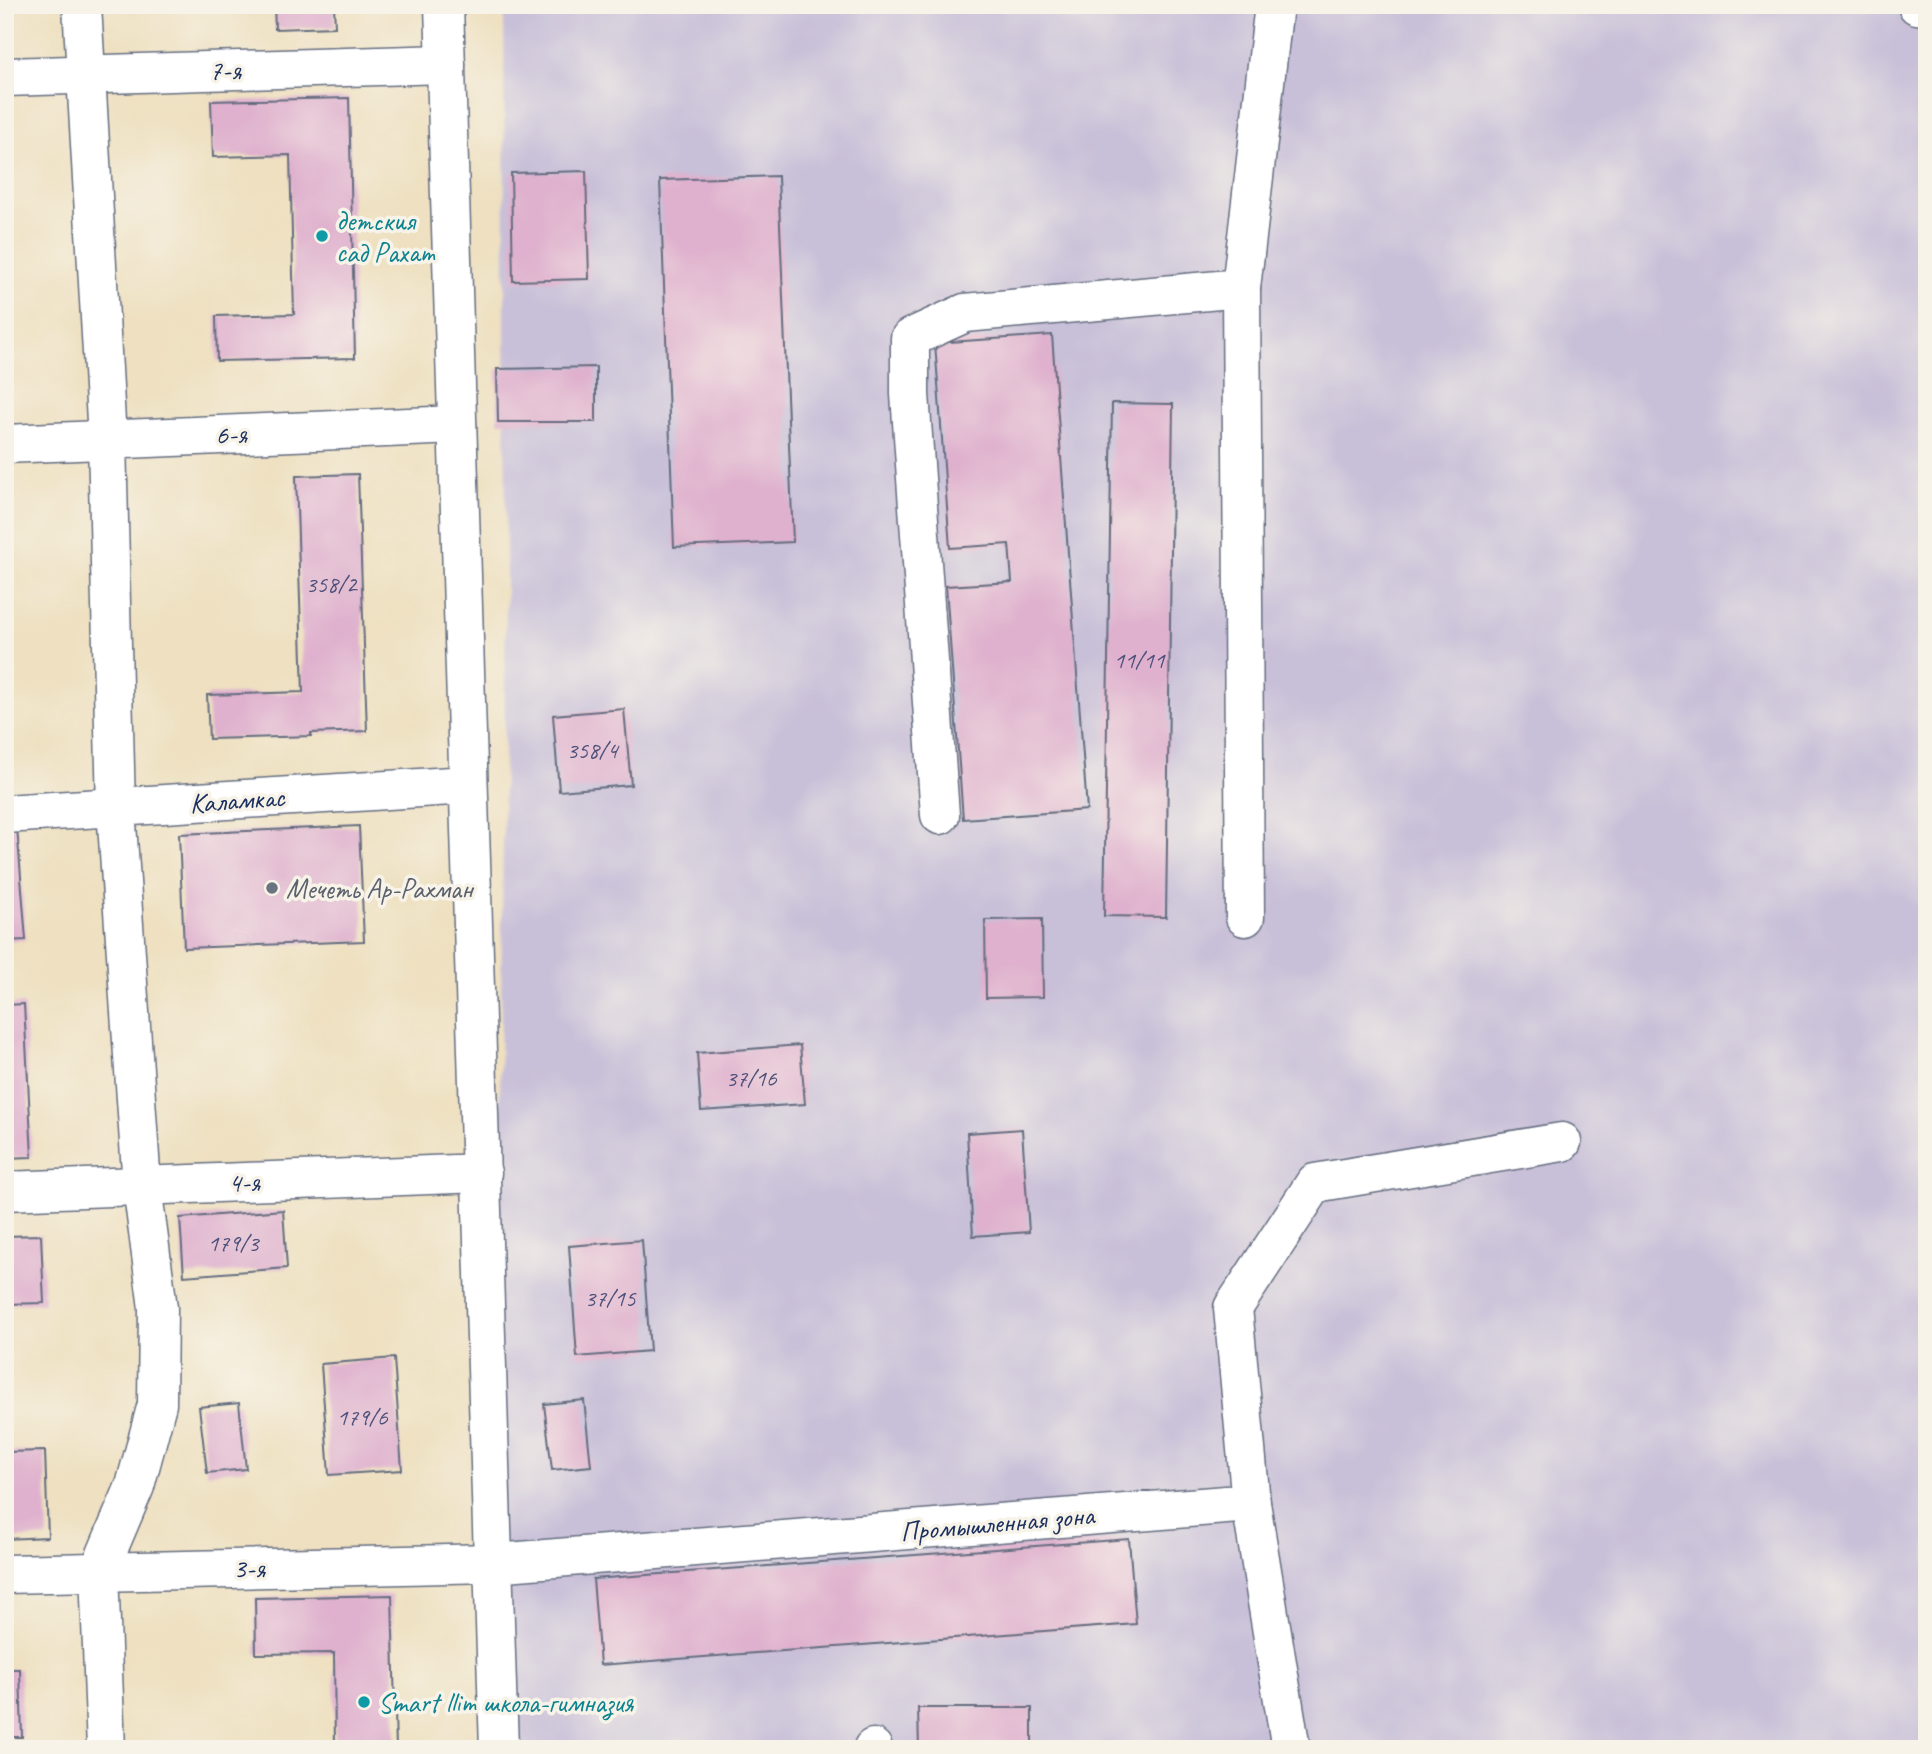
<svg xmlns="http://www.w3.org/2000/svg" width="1932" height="1754" font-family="Caveat,sans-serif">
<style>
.industrial{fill:#c8bfd8}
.building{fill:#dfb1ce}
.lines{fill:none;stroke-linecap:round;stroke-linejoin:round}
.minor-casing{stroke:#656d80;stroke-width:41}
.minor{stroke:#fff;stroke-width:38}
.culture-dot{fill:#0f9aa8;stroke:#f7f3e8;stroke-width:2.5}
.worship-dot{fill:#6b7280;stroke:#f7f3e8;stroke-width:2.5}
.labels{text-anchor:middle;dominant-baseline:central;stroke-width:7;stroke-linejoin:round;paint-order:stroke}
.number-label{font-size:24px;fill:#4c507a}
.street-label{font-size:28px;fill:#1b2f5e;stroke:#f7f3e8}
.culture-label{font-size:28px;fill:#0d838f;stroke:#f7f3e8;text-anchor:start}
.worship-label{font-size:28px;fill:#5b616d;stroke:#f7f3e8;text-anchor:start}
</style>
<rect width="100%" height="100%" fill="#f7f3e8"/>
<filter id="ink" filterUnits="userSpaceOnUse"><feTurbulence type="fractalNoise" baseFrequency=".0143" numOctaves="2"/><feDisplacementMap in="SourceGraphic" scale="14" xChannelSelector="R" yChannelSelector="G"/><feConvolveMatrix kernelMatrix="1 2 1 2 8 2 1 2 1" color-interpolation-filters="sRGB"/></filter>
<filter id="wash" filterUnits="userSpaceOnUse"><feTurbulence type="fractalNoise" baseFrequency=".00686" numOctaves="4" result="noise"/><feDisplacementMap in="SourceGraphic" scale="28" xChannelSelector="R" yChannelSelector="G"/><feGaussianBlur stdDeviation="1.57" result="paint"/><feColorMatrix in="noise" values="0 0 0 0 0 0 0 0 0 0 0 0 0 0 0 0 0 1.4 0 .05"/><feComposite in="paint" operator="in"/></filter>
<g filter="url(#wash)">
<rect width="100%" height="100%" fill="#eee0c0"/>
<polygon class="industrial" points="504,5 1927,5 1927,1749 492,1749 506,588"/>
<g id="blocks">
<g class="building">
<polygon points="274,5 334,5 335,27 275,29"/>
<polygon points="349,98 355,358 217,361 216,316 294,314 290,155 213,157 211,101"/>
<polygon points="586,171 589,279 513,281 511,173"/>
<polygon points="778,176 793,542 674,547 660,180"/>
<polygon points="1052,335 1087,810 963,819 946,586 1012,582 1009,544 950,548 935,343"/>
<polygon points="596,367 596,422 498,422 497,369"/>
<polygon points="1112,403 1173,404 1166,917 1104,916"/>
<polygon points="358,474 367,731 311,733 311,736 209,739 207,695 303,692 296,476"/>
<polygon points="624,709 631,785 559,791 553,715"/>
<polygon points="359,826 364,941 184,948 179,834"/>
<polygon points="17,827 26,940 5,941 5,828"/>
<polygon points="1042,919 1043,997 986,998 985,920"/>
<polygon points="24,1004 32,1157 5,1158 5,1005"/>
<polygon points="800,1045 805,1104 701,1111 697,1053"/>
<polygon points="1022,1129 1029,1232 973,1236 967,1133"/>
<polygon points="283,1210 287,1268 184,1276 180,1218"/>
<polygon points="41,1235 44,1303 5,1304 5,1236"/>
<polygon points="642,1240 650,1351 577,1357 569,1246"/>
<polygon points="394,1358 402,1470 329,1475 321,1364"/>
<polygon points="584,1400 591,1466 552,1470 544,1404"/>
<polygon points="239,1403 246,1469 207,1473 199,1407"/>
<polygon points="45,1451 48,1537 5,1539 5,1452"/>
<polygon points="1129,1539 1136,1624 600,1665 593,1579"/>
<polygon points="392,1595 396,1749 335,1749 334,1653 256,1654 255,1598"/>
<polygon points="5,1669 20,1669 22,1737 5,1737"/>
<polygon points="918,1708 1032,1708 1032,1749 919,1749"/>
</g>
</g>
</g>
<g filter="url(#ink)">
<use href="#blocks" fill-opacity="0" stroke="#656d80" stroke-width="2"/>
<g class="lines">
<defs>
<g id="minor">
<polyline points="82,5 107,439 116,809 142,1186 158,1308 157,1404 135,1486 99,1571 106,1749"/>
<polyline points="444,5 499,1749"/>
<polyline points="1917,5 1927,6"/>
<polyline points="5,77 446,64"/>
<polyline points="5,444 457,425"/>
<polyline points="5,814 468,785"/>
<polyline points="940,815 910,394 910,338 965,313 1241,288"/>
<polyline points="1245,917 1241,288 1274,5"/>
<polyline points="5,1191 482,1173"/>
<polyline points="1251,1503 1233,1308 1315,1183 1562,1142"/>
<polyline points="5,1574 493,1563 1251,1503 1291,1749"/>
<polyline points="873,1748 873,1749"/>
</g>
</defs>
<use href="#minor" class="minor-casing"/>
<use href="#minor" class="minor"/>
</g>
</g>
<g class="culture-dot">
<circle cx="322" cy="236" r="7"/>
<circle cx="364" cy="1702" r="7"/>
</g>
<circle class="worship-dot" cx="272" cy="888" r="7"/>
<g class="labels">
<g class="number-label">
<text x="331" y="584">358/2</text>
<text x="1139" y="660">11/11</text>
<text x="592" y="750">358/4</text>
<text x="751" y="1078">37/16</text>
<text x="233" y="1243">179/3</text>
<text x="610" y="1298">37/15</text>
<text x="362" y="1417">179/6</text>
</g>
<g class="street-label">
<text transform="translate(225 70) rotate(-1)">7-я</text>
<text transform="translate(231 434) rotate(-2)">6-я</text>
<text transform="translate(237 800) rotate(-4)">Каламкас</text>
<text transform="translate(244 1182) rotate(-2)">4-я</text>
<text transform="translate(997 1523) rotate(-5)">Промышленная зона</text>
<text transform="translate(249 1568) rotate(-1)">3-я</text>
</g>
<g class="culture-label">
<text x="336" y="220">детския<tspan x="336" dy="32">сад Рахат</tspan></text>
<text x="378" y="1702">Smart llim школа-гимназия</text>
</g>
<g class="worship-label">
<text x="286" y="888">Мечеть Ар-Рахман</text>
</g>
</g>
<rect width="1932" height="1754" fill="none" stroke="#f7f3e8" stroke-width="28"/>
</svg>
